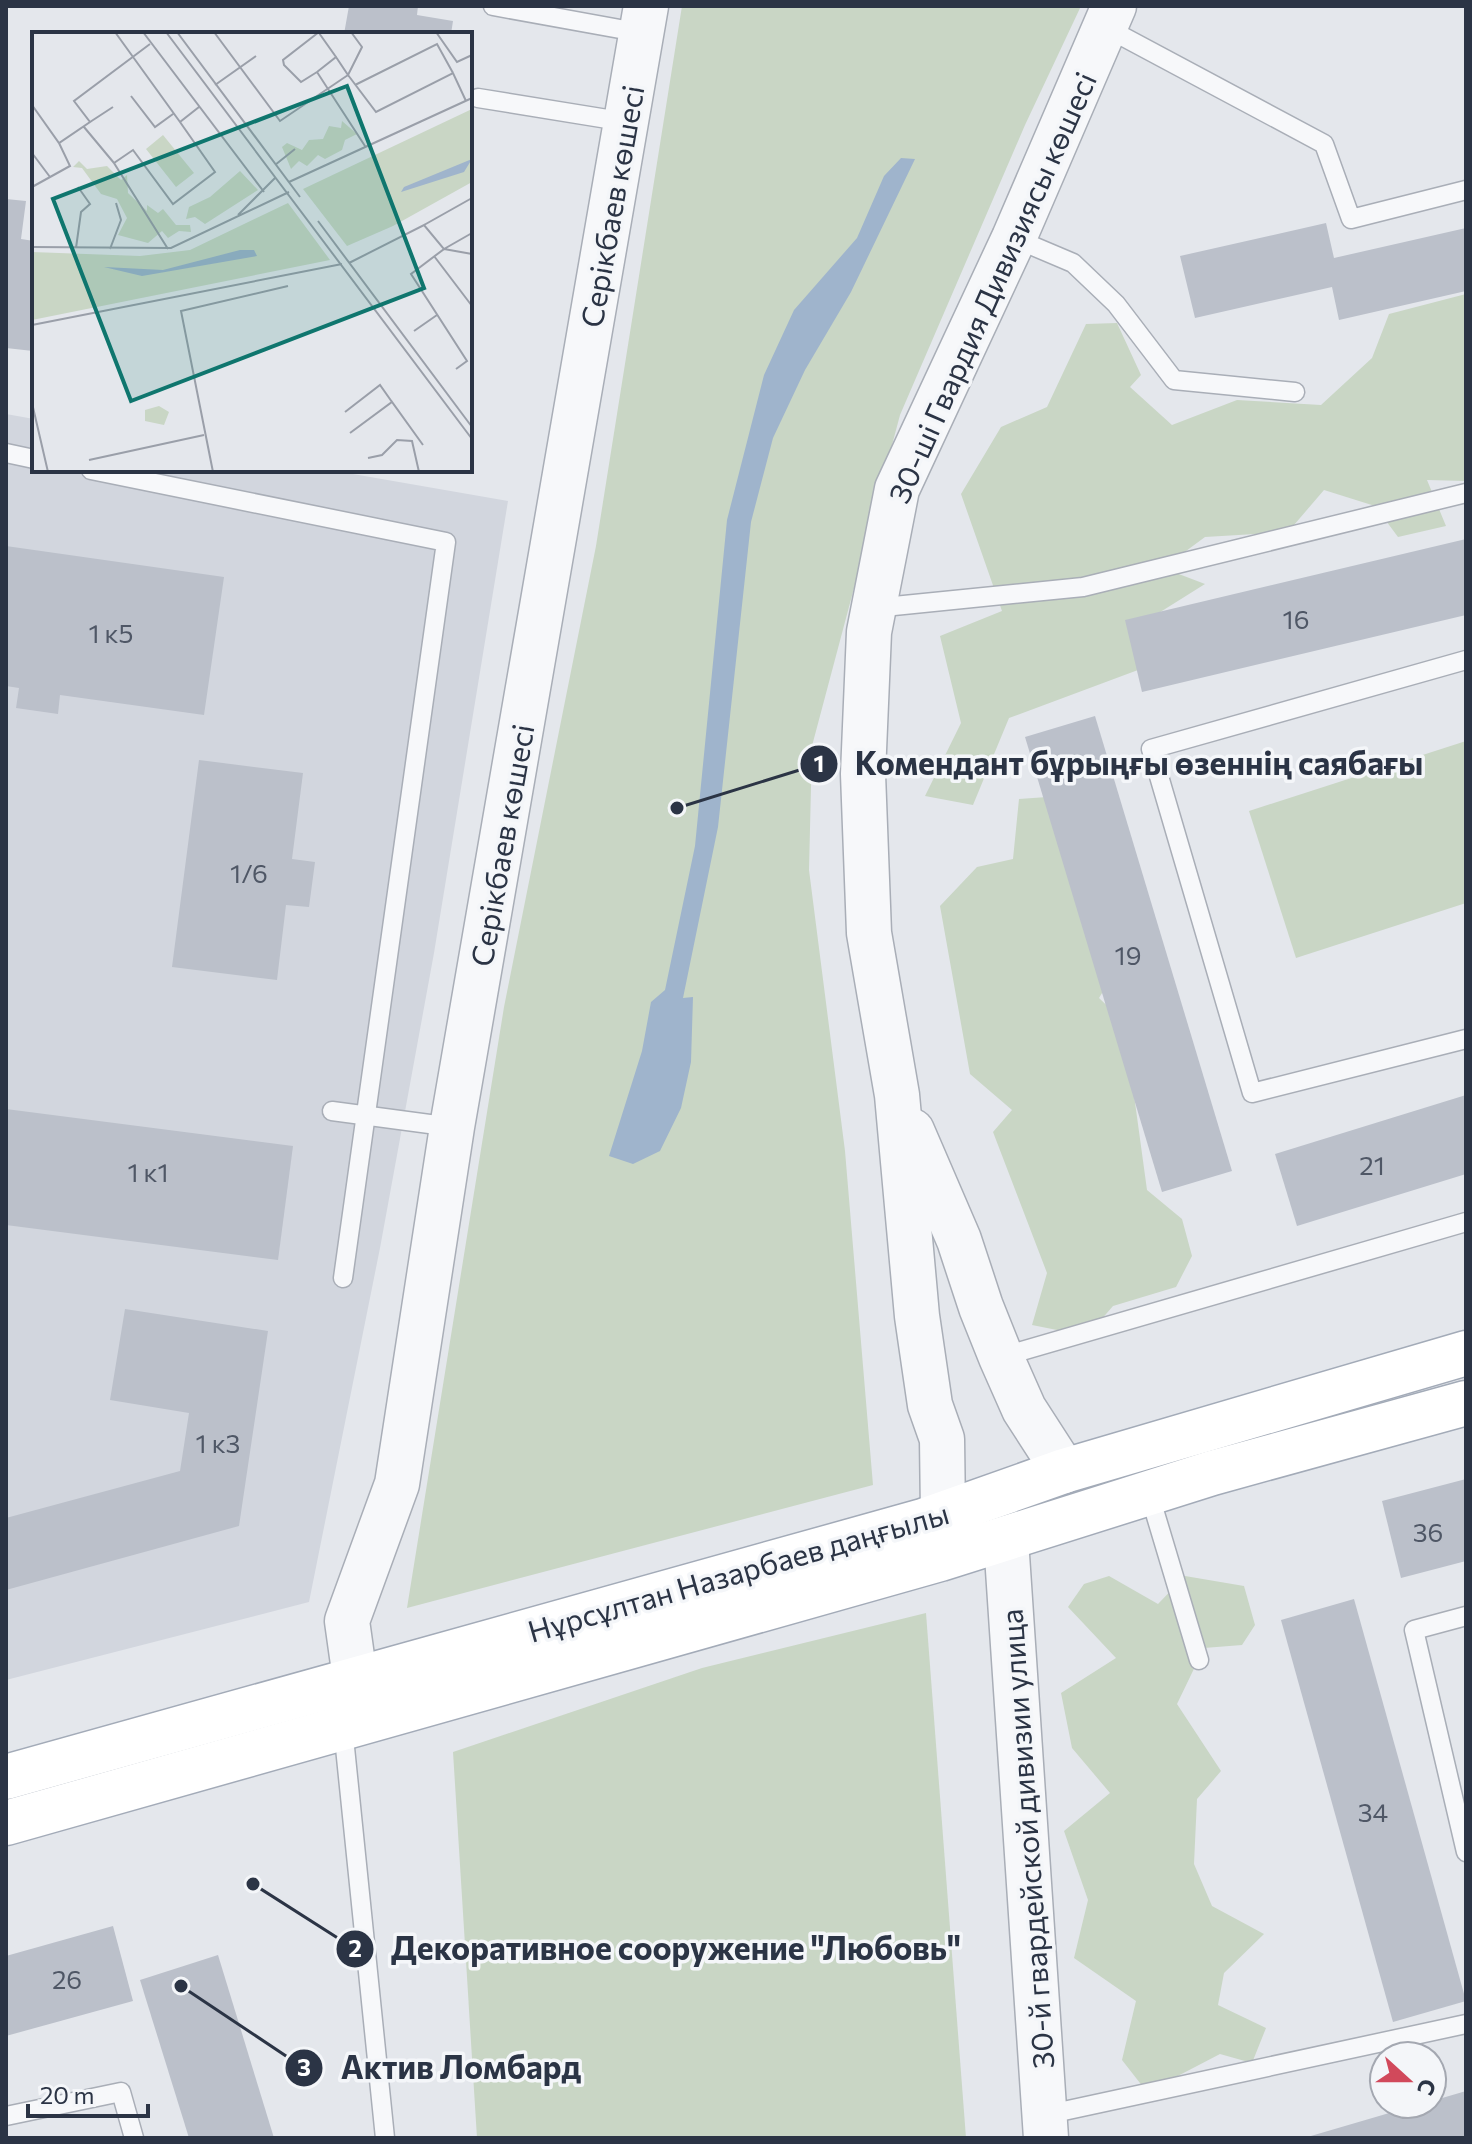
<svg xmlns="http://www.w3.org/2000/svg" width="1472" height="2144" font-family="Commissioner,sans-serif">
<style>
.built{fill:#d2d6de}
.green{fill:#c9d6c5}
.water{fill:#9fb4cc}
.building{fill:#bbc0ca}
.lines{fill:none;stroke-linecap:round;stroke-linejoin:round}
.service-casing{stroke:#a9aeb7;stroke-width:21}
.tertiary-casing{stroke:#a9aeb7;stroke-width:47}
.primary-casing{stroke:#a3abb8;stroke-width:47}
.service{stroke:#f7f8fa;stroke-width:18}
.tertiary{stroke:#f7f8fa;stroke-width:44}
.primary{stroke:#fff;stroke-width:44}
.labels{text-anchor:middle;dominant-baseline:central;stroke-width:7;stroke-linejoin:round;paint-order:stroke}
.number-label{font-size:26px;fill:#4f5766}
.street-label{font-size:30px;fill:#2b3445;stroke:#f4f6f9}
.inset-road{fill:none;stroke:#9a9fa9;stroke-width:2}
.view{fill:#0f766e;fill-opacity:0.15;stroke:#0f766e;stroke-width:4}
.inset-edge{fill:none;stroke:#2b3445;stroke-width:4}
.leader{fill:none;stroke:#2b3445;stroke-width:3}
.callout-dot{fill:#2b3445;stroke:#f4f6f9;stroke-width:3}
.mark-label{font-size:24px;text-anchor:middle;font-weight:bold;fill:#fff}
.callout-label{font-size:32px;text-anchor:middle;font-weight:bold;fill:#2b3445;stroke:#f4f6f9;stroke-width:7;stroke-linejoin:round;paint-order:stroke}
</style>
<rect width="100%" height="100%" fill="#e4e7ec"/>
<polygon class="built" points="6,414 34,419 34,470 330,470 508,501 434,953 380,1248 309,1602 6,1680"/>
<g class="green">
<polygon points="682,6 1081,6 1025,125 900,415 812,746 809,870 845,1151 873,1485 407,1608 504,1007 596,546"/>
<polygon points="1466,294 1466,481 1427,480 1446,526 1398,537 1375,506 1324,490 1288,532 1205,537 1163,568 1205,584 1130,631 1138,670 1009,718 973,805 925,796 961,723 940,636 1002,611 961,494 1001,427 1047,407 1086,324 1117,323 1141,375 1130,387 1172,425 1237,400 1321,405 1372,358 1389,314"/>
<polygon points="1466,741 1466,903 1296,958 1249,811"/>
<polygon points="1047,797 1116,970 1099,998 1124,1022 1147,1190 1182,1219 1192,1256 1176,1287 1113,1306 1087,1336 1032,1325 1047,1273 993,1132 1012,1110 970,1074 940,906 977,867 1013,859 1019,799"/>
<polygon points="1109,1576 1158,1604 1185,1576 1244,1586 1255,1625 1242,1645 1204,1648 1177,1704 1221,1771 1197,1799 1194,1864 1212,1906 1264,1934 1224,1973 1218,2005 1266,2028 1252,2063 1220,2054 1147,2092 1122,2060 1136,2001 1074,1958 1088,1900 1064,1831 1110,1793 1072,1748 1061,1693 1116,1658 1068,1607 1084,1584"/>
<polygon points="926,1613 966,2138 477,2138 453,1752 702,1668"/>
</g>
<polygon class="water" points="901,158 915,159 851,292 805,370 773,438 751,522 718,827 683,998 693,997 691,1062 681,1108 660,1151 633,1164 609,1156 642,1051 651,1002 665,990 695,846 727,520 764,375 794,310 857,238 884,176"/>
<g class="building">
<polygon points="349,6 418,6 417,15 453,21 451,34 344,34"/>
<polygon points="6,199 26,201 21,239 34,241 33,351 6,348"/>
<polygon points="1326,223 1334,258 1466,228 1466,291 1339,320 1332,287 1195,318 1180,256"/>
<polygon points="1466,539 1466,615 1142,692 1125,620"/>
<polygon points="6,546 224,577 204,715 60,695 58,714 16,708 19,688 6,686"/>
<polygon points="1095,716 1232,1171 1162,1192 1025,737"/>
<polygon points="199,760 303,773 292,859 315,862 309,907 286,905 277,980 172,967"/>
<polygon points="1466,1095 1466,1174 1297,1226 1275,1154"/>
<polygon points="6,1109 293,1146 278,1260 6,1225"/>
<polygon points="125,1309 268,1331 239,1526 6,1590 6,1518 180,1471 189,1413 110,1400"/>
<polygon points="1466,1479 1466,1561 1401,1578 1382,1501"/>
<polygon points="1354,1599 1466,2001 1393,2022 1281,1620"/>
<polygon points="113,1926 133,2001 6,2036 6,1956"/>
<polygon points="218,1955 274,2138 189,2138 140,1980"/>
<polygon points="1466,2091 1466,2138 1304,2138 1420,2104 1432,2104 1432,2101"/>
</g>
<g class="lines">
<defs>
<g id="service">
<polyline points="493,6 642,33"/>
<polyline points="1105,27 1324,144 1351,219 1466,190"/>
<polyline points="478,98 626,122"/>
<polyline points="1014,238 1073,263 1116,304 1174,380 1295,392"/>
<polyline points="6,453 34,459"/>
<polyline points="91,470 446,542 343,1278"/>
<polyline points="874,608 1083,587 1466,493"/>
<polyline points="1466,660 1151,749 1252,1093 1466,1039"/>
<polyline points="332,1111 452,1127"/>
<polyline points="1001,1357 1466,1222"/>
<polyline points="1149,1493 1199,1660"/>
<polyline points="1466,1616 1414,1630 1466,1852"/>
<polyline points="343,1728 385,2138"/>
<polyline points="1045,2115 1466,2024"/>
<polyline points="6,2116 121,2092 134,2138"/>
</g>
<g id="tertiary">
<polyline points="912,1131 959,1240 981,1307 1001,1357 1024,1409 1064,1471"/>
<polyline points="943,1514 942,1439 930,1405 917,1316 897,1095 869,933 863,774 869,632 897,489 1014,238 1114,6"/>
<polyline points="1006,1540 1046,2138"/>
<polyline points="355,1678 347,1621 397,1484 452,1127 646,6"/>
</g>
<g id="primary">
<polyline points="6,1777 923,1521 1064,1471 1466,1353"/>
<polyline points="6,1823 940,1559 1212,1473 1466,1403"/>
</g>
</defs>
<use href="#service" class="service-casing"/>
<use href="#tertiary" class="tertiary-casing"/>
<use href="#primary" class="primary-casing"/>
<use href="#service" class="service"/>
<use href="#tertiary" class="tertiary"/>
<use href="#primary" class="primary"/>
</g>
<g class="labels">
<g class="number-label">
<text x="1296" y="618">16</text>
<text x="111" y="632">1 к5</text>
<text x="249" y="872">1/6</text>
<text x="1128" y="954">19</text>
<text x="1372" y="1164">21</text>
<text x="148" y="1171">1 к1</text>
<text x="218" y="1442">1 к3</text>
<text x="1428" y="1531">36</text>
<text x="1373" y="1811">34</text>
<text x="67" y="1978">26</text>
</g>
<g class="street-label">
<text transform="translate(611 206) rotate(-80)">Серікбаев көшесі</text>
<text transform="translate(991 287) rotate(-66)">30-ші Гвардия Дивизиясы көшесі</text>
<text transform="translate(501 845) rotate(-80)">Серікбаев көшесі</text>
<text transform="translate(738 1571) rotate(-16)">Нұрсұлтан Назарбаев даңғылы</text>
<text transform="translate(1026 1839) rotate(-94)">30-й гвардейской дивизии улица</text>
</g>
</g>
<g transform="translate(32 32)">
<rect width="440" height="440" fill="#e4e7ec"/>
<path d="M440,77V150L361,194L315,214L271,157ZM310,89L325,102L313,108L310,118L293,127L286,123L275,134L267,129L259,137L250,115L255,111L270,118L277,108L291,107L297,94L309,96ZM131,103L162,141L144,155L114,117ZM47,129L55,137L75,134L89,148L95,143L96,161L115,179V173L126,181L131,177L144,193H158L159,200L147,199L136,206L130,199L116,211L86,203L95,186L85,167L69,162L50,136L41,135ZM208,139L226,158L173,192L163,185L154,187L157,175L178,165ZM256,171L298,228L0,288V220L108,224L158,218ZM127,374L137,380L132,393L113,389V378Z" fill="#c9d6c5"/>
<path d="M440,127L432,140L369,160L372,155ZM208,218H222L225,224L110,244L72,235L131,238Z" fill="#9fb4cc"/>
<path class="inset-road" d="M83,0L148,90M111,0L232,160M134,0L440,407M145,0L268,165M182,0L248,89L316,43L344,80L421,41L434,69M287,0L251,28L252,33L269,50L285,40L333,114M404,0L425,30L440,23M304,25L316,43L330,15L319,0M285,40L304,25L287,1M183,53L224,24M323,53L405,12L421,41M99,64L123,95L141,82M0,73L27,111L58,90L42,69L118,12M58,90L81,75M52,95L82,131M0,121L18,145M243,133L263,117M257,150L440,66M0,155L38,134L27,111M206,183L244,145M286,189L440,395M392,193L440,166M0,215L139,216L257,160M44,216L49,180L58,172L46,155M78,217L89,188L84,171M136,217L82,131L101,118L141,172L183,140L148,90L167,75M412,217L440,201M412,217L440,222M402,224L440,274M317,231L392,193L412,217L379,242L435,329L424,337M0,293L310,232M382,299L405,283M0,371L16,440M313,380L348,353L360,370M318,401L360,370L391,413M336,426L350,423L365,408L380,409L387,440M57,428L172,403M181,440L149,279L256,254"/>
<path class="view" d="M315,54L392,256L99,369L21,167Z"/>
<rect width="440" height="440" class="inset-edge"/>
</g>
<path class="leader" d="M677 808L819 764M253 1884L355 1949M181 1986L304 2068"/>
<g class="callout-dot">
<circle cx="677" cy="808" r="8"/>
<circle cx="253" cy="1884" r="8"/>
<circle cx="181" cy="1986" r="8"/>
<circle cx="819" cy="764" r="20"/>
<circle cx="355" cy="1949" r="20"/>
<circle cx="304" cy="2068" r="20"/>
</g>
<g class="mark-label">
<text x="819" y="772">1</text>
<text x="355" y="1957">2</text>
<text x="304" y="2076">3</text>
</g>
<g class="callout-label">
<text x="1139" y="775">Комендант бұрыңғы өзеннің саябағы</text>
<text x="676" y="1960">Декоративное сооружение "Любовь"</text>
<text x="461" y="2079">Актив Ломбард</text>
</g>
<rect width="1472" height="2144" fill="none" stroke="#2b3445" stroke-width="16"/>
<g transform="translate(1408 2080) rotate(111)"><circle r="38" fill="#f4f6f9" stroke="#a4a8b1" stroke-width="2"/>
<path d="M0-6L14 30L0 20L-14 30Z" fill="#d1495b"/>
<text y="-12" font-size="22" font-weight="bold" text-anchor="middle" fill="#2b3445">С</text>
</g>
<path d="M28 2104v12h120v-12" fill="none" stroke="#2b3445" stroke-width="4"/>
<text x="40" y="2104" font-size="24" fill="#2b3445" stroke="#f4f6f9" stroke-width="6" paint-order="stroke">20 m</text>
</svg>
